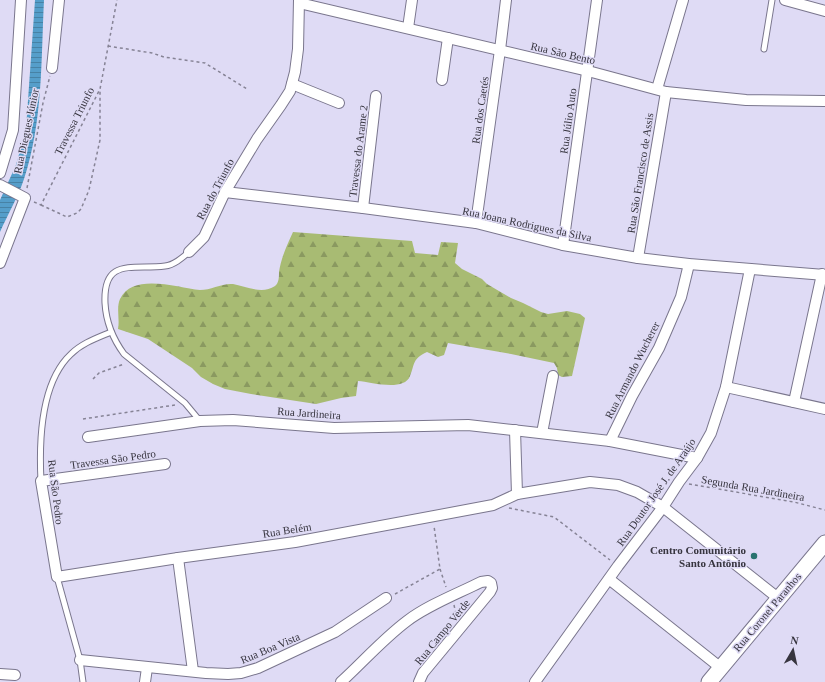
<svg xmlns="http://www.w3.org/2000/svg" width="825" height="682" font-family="'Times New Roman',serif">
<style>
.forest{fill:url(#forest-firs)}
.water{fill:url(#water-rules)}
.lines{fill:none;stroke-linecap:round;stroke-linejoin:round}
.lane-casing{stroke:#7a768d;stroke-width:7}
.street-casing{stroke:#7a768d;stroke-width:12}
.secondary-casing{stroke:#7a768d;stroke-width:17}
.path{stroke:#868395;stroke-width:1.5;stroke-dasharray:3 3;stroke-linecap:butt}
.lane{stroke:#fff;stroke-width:5}
.street{stroke:#fff;stroke-width:10}
.secondary{stroke:#fff;stroke-width:15}
.poi-dot{fill:#29736f;stroke:#dfdbf5;stroke-width:1.5}
.labels{text-anchor:middle;dominant-baseline:central;stroke-width:3;stroke-linejoin:round;paint-order:stroke}
.street-label{font-size:11px;fill:#37353f;stroke:#dfdbf5}
.poi-label{font-size:11px;font-weight:bold;fill:#37353f;stroke:#dfdbf5;text-anchor:end}
</style>
<defs>
<pattern id="forest-firs" width="22" height="20" patternUnits="userSpaceOnUse"><rect width="22" height="20" fill="#a8bb73"/><path d="M5 1l3.5 6h-7zM16 11l3.5 6h-7z" fill="#8a9960"/></pattern>
<pattern id="water-rules" width="6" height="5" patternUnits="userSpaceOnUse"><rect width="6" height="5" fill="#559eca"/><path d="M0 2.5h6" fill="none" stroke="#4782a5"/></pattern>
</defs>
<rect width="100%" height="100%" fill="#dfdbf5"/>
<path class="forest" d="M293,232L412,241L415,253L438,255L441,242L458,243L455,263L462,269L482,279L487,284L511,298L523,303L541,312L548,314L567,311L580,314L585,318L572,376L562,377L558,375L557,368L554,363L511,354L448,343L444,355L438,357L427,352C412,359 415,364 410,376C404,392 371,382 358,381L356,396L341,398L316,404L251,394L225,389L213,384L201,377L192,368L148,339L118,329C120,319 116,308 120,299C133,272 178,288 200,290C211,290 222,283 233,284C245,286 262,295 275,286C279,283 279,277 279,272C281,258 287,245 293,232Z"/>
<path class="water" d="M35,0H44C41,59 43,122 24,179C18,197 8,214 0,232V200L16,165L26,129Z"/>
<g class="lines">
<defs>
<g id="lane">
<polyline points="764,49 772,0"/>
<path d="M189,252C182,258 174,265 165,266C133,270 103,257 105,303C106,321 113,339 124,354L185,403L200,421"/>
<path d="M41,481C39,442 40,383 71,354C82,343 97,338 111,332"/>
<polyline points="57,577 80,660 83,682"/>
</g>
<g id="street">
<polyline points="785,0 825,11"/>
<polyline points="299,3 588,71 666,92 746,100 825,101"/>
<polyline points="408,28 412,0"/>
<polyline points="52,68 59,0"/>
<polyline points="442,80 448,38"/>
<polyline points="292,84 339,103"/>
<polyline points="657,89 683,0"/>
<polyline points="0,173 13,130 21,0"/>
<polyline points="0,185 25,198 0,263"/>
<polyline points="225,192 363,208 476,223 563,245 638,258 689,264 825,275"/>
<polyline points="363,208 376,96"/>
<polyline points="476,223 500,50 506,0"/>
<polyline points="563,245 597,0"/>
<polyline points="189,252 204,237 225,192 257,139 281,105 290,91 295,72 298,49 299,0"/>
<polyline points="638,258 666,92"/>
<polyline points="726,387 825,409"/>
<polyline points="794,402 822,274"/>
<polyline points="515,430 517,494"/>
<polyline points="542,433 553,376"/>
<polyline points="88,437 200,421 233,420 334,428 468,425 610,441 697,458"/>
<polyline points="610,441 632,396 659,348 681,297 689,264"/>
<polyline points="165,464 41,481 57,577 178,558 295,542 493,505 517,494 590,482 618,485 637,492 663,507 778,598"/>
<polyline points="178,558 193,671"/>
<polyline points="609,579 721,668"/>
<polyline points="80,660 206,673 228,674 241,673 258,668 335,632 386,598"/>
<polyline points="0,674 15,675"/>
<polyline points="145,682 147,668"/>
<path d="M341,682C363,662 383,639 407,621C428,605 457,594 481,582L488,581L491,583L492,588L490,592L423,673L419,682"/>
<polyline points="535,682 618,566 663,507 679,482 697,458 711,433 726,387 750,269"/>
</g>
<polyline id="secondary" points="709,682 825,543"/>
</defs>
<use href="#lane" class="lane-casing"/>
<use href="#street" class="street-casing"/>
<use href="#secondary" class="secondary-casing"/>
<g class="path">
<polyline points="108,46 152,53 164,57 205,63 247,89"/>
<polyline points="27,188 43,103 50,76"/>
<polyline points="34,202 41,205 100,89 117,0"/>
<polyline points="41,205 67,217 77,213 81,209 89,190 100,140 100,91"/>
<polyline points="93,379 99,373 124,364"/>
<polyline points="83,419 175,405"/>
<polyline points="689,484 794,502 825,510"/>
<polyline points="509,508 554,517 610,560"/>
<polyline points="440,569 446,587"/>
<polyline points="395,594 440,569 434,526"/>
<polyline points="454,605 456,614 455,619"/>
</g>
<use href="#lane" class="lane"/>
<use href="#street" class="street"/>
<use href="#secondary" class="secondary"/>
</g>
<circle class="poi-dot" cx="754" cy="556" r="4"/>
<g class="labels">
<g class="street-label">
<text transform="translate(563 53) rotate(13)">Rua São Bento</text>
<text transform="translate(480 110) rotate(-82)">Rua dos Caetés</text>
<text transform="translate(74 121) rotate(-63)">Travessa Triunfo</text>
<text transform="translate(568 121) rotate(-82)">Rua Júlio Auto</text>
<text transform="translate(26 131) rotate(-78)">Rua Diegues Júnior</text>
<text transform="translate(358 151) rotate(-83)">Travessa do Arame 2</text>
<text transform="translate(640 173) rotate(-81)">Rua São Francisco de Assis</text>
<text transform="translate(215 189) rotate(-62)">Rua do Triunfo</text>
<text transform="translate(527 224) rotate(12)">Rua Joana Rodrigues da Silva</text>
<text transform="translate(632 370) rotate(-63)">Rua Armando Wucherer</text>
<text transform="translate(309 413) rotate(4)">Rua Jardineira</text>
<text transform="translate(113 459) rotate(-8)">Travessa São Pedro</text>
<text transform="translate(753 488) rotate(10)">Segunda Rua Jardineira</text>
<text transform="translate(56 492) rotate(83)">Rua São Pedro</text>
<text transform="translate(656 492) rotate(-55)">Rua Doutor José J. de Araújo</text>
<text transform="translate(287 530) rotate(-9)">Rua Belém</text>
<text transform="translate(767 612) rotate(-50)">Rua Coronel Paranhos</text>
<text transform="translate(442 632) rotate(-51)">Rua Campo Verde</text>
<text transform="translate(270 648) rotate(-23)">Rua Boa Vista</text>
</g>
<g class="poi-label">
<text x="746" y="550">Centro Comunitário<tspan x="746" dy="13">Santo Antônio</tspan></text>
</g>
</g>
<g transform="translate(793 650) rotate(9)" stroke="#dfdbf5" stroke-width="3" paint-order="stroke">
<path d="M0-3L7 15L0 10L-7 15Z" fill="#37353f"/>
<text y="-6" font-size="11" font-weight="bold" text-anchor="middle" fill="#37353f">N</text>
</g>
</svg>
